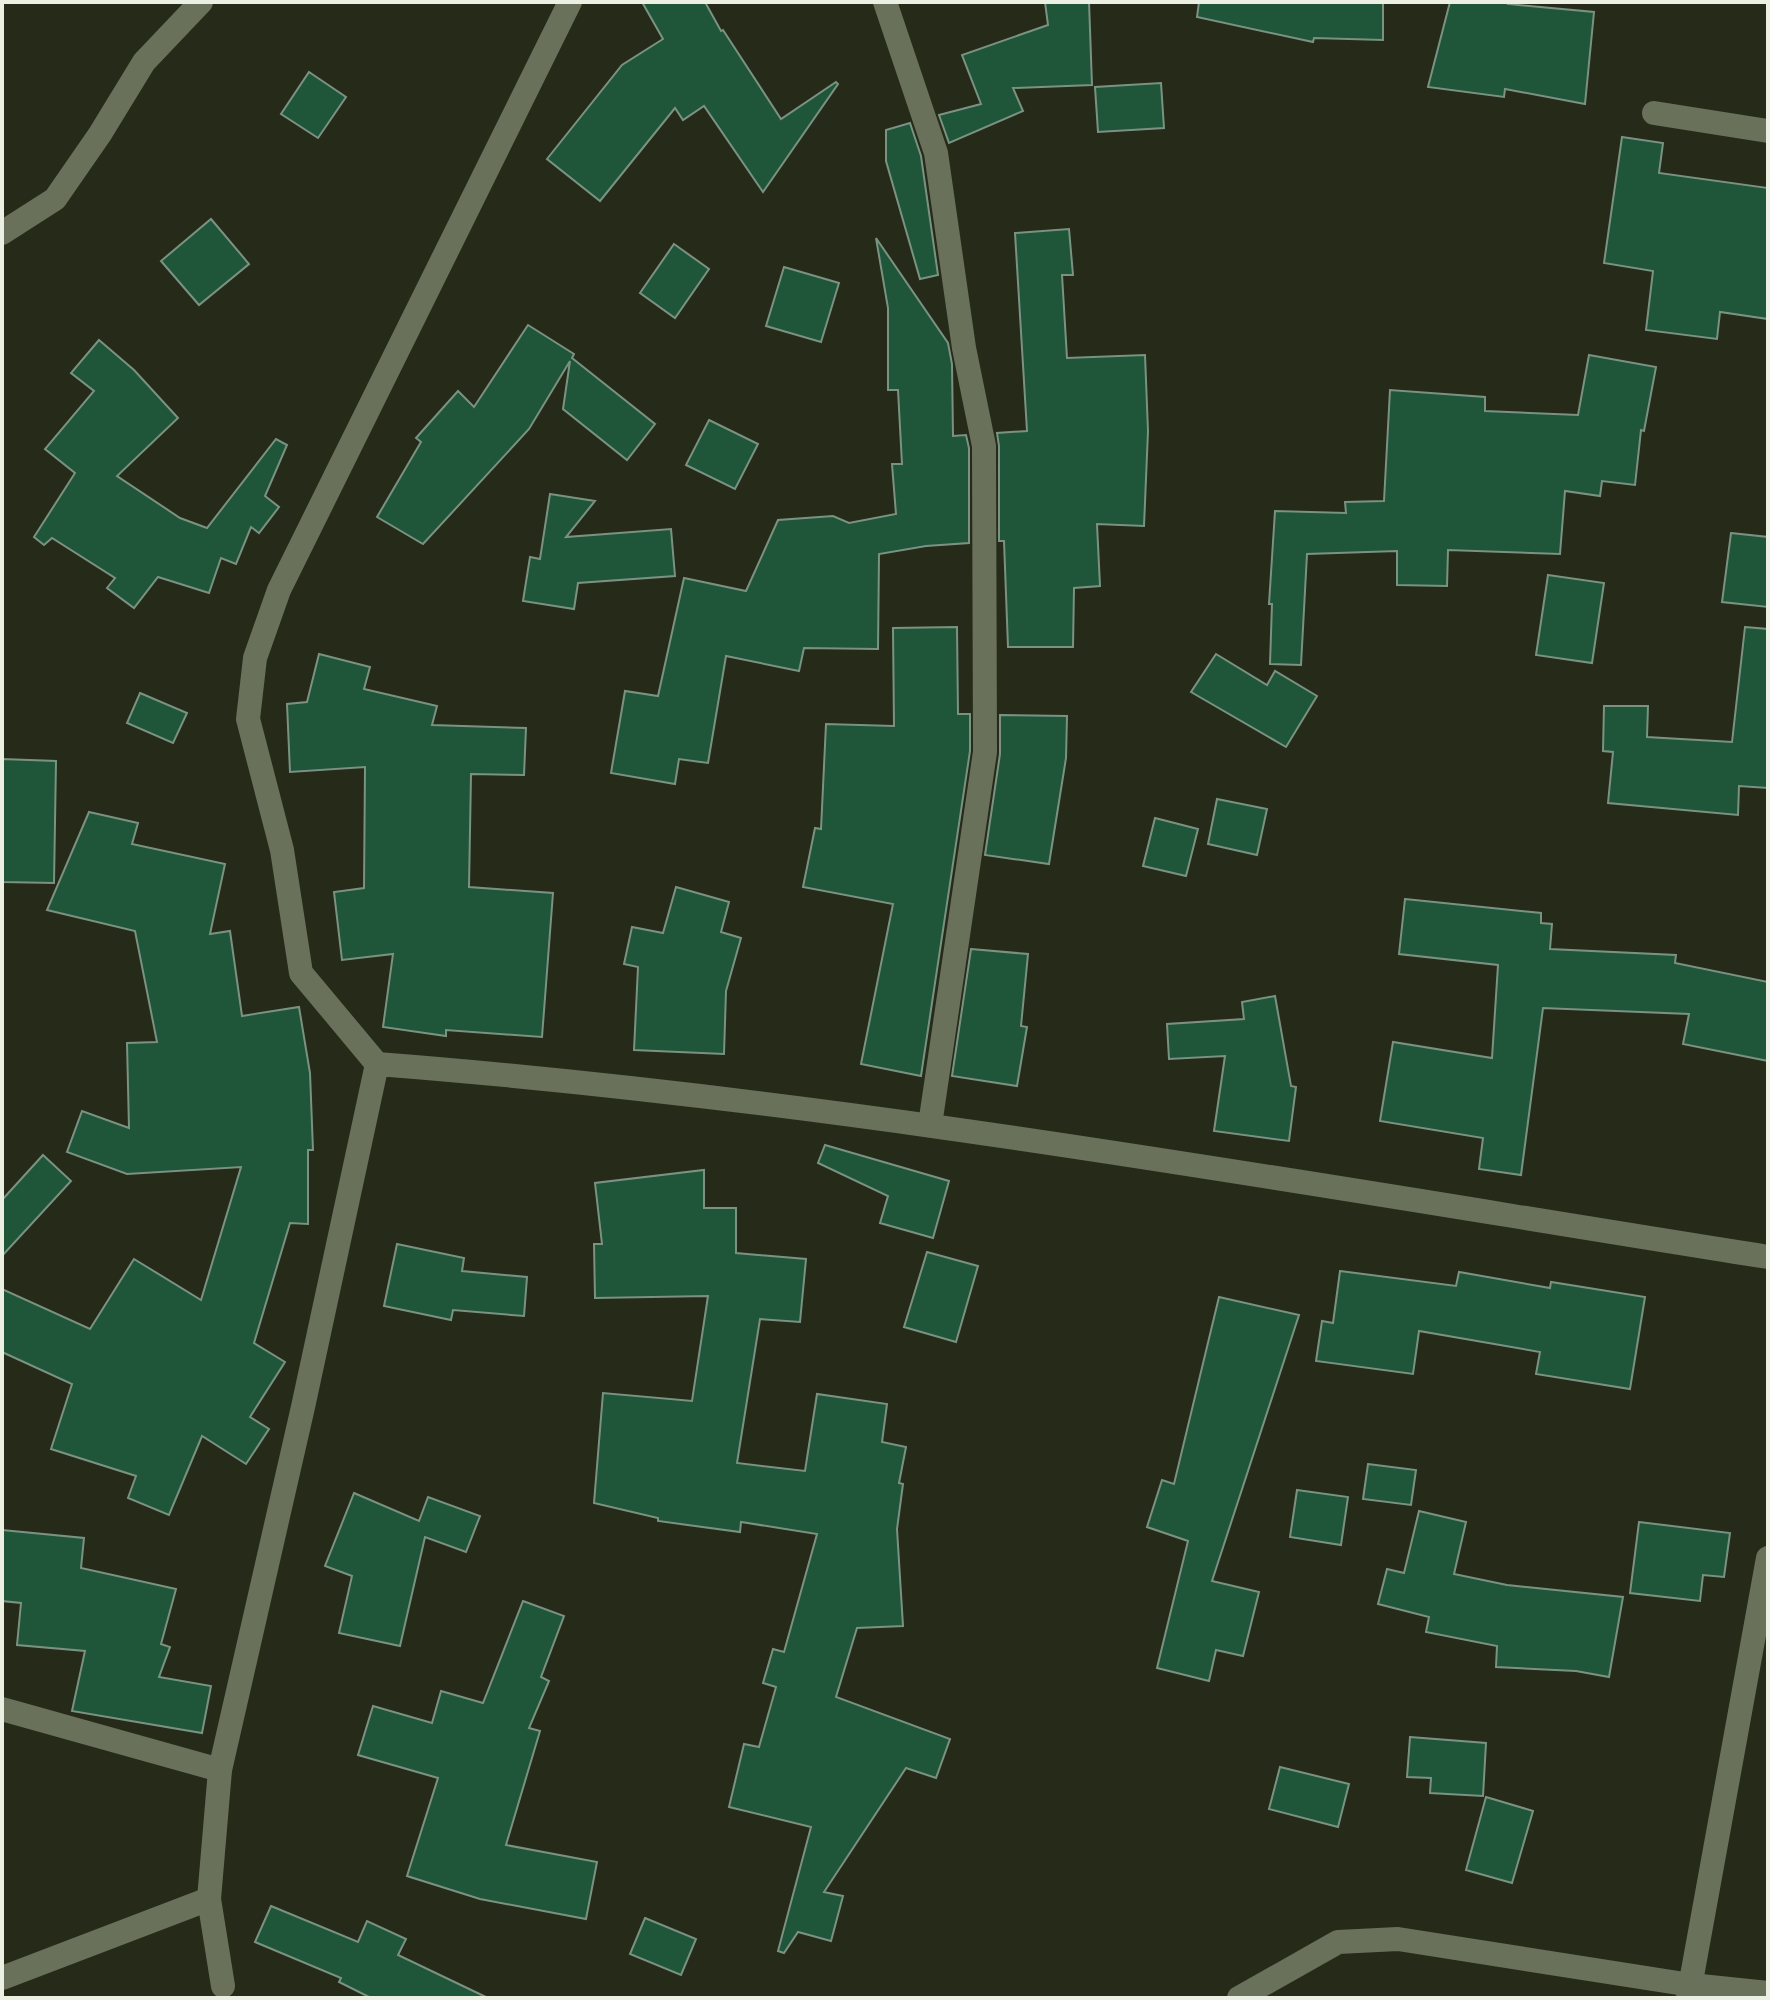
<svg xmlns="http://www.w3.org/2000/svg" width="1770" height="2000" font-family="'Alegreya Sans',sans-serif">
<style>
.building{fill:#1f5538;stroke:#7b9283;stroke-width:2}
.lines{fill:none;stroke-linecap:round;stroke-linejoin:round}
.street{stroke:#69715b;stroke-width:24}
.secondary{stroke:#69715b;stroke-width:24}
</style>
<rect width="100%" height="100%" fill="#252b18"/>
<g class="building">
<polygon points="642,2 705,2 721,31 723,30 781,119 836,82 838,84 763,192 704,106 683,120 675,108 600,201 547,159 622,65 663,39"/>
<polygon points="1045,2 1089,2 1092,85 1013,88 1023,111 949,143 939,115 981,104 962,55 1048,25"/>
<polygon points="1199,2 1383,2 1383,40 1314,38 1313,42 1197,17"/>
<polygon points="1450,2 1509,2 1508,4 1594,12 1585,104 1505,89 1504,97 1428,87"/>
<polygon points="309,72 346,97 318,138 281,114"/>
<polygon points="1161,83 1164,128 1098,132 1095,87"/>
<polygon points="910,123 921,156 938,275 920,279 886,161 886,130"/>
<polygon points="1622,137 1663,143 1659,173 1768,188 1768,319 1720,312 1717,339 1646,330 1653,271 1604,263"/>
<polygon points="211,219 249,264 199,305 161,261"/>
<polygon points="1069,229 1073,275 1062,275 1067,358 1145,355 1148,431 1144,526 1097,524 1100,586 1074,588 1073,647 1008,647 1004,541 999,541 999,446 997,433 1027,431 1015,233"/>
<polygon points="876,238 948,343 952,364 953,436 966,435 969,448 969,543 926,546 879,554 878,649 804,648 799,671 726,656 708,763 679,759 675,784 611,773 625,691 658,696 684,578 746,591 778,520 833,516 849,523 896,514 892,464 902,464 898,390 888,390 888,308"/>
<polygon points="674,244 709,269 675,318 640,293"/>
<polygon points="784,267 839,283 821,342 766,326"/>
<polygon points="528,325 574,354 572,358 655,424 627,460 563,409 570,361 529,429 423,544 377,517 421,442 416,438 458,391 474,407"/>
<polygon points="99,340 134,370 178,418 117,476 180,518 207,528 276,439 287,445 265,496 279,507 259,533 251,527 236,564 221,558 209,593 158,577 134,608 107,588 115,578 52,538 44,545 34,537 75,473 45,449 94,391 71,373"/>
<polygon points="1589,355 1656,367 1644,431 1641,430 1635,485 1602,481 1600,496 1565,491 1560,554 1448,550 1447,586 1397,585 1397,551 1307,554 1301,665 1270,664 1272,604 1269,604 1275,511 1346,513 1345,502 1384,501 1390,390 1485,397 1485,411 1578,415"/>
<polygon points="709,420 758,444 735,489 686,465"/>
<polygon points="550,494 595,501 566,537 671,529 675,576 578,583 574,609 523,601 530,557 540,559"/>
<polygon points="1731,533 1768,537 1768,607 1722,602"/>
<polygon points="1548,575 1604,583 1592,663 1536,655"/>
<polygon points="957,627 958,714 970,714 970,751 921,1076 861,1064 893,904 803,887 815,828 821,829 826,724 894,726 893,628"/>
<polygon points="1745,627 1768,629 1768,788 1739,786 1738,815 1608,803 1613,752 1603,751 1604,706 1648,706 1647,737 1732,742"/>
<polygon points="319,654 370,667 364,689 437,706 432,725 526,728 524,775 471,774 469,887 553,893 542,1037 446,1030 446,1036 383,1027 393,954 342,960 334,892 364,888 365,767 290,772 287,704 307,702"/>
<polygon points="1216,654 1267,685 1275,671 1317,696 1286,747 1191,692"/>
<polygon points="140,693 187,713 173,743 127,723"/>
<polygon points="1000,715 1067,716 1066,758 1049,864 985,855 1000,754"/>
<polygon points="2,759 56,761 54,883 2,882"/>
<polygon points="1217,799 1267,809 1257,855 1208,844"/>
<polygon points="89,812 138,823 132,844 225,864 210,934 230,931 242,1016 299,1007 310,1073 313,1150 308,1150 308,1224 290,1223 254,1343 285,1362 250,1417 269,1429 246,1464 202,1436 169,1515 128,1498 136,1476 51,1449 72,1384 2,1352 2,1289 90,1329 134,1259 201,1300 241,1167 127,1174 67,1152 82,1111 129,1128 127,1043 157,1042 135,931 47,910"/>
<polygon points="1155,818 1198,829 1186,876 1143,866"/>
<polygon points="676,887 729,902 721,932 741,938 726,991 724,1054 634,1050 638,967 624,964 632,927 663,933"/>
<polygon points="1405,899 1541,913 1541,923 1552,924 1550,949 1676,955 1675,963 1768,982 1768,1061 1683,1044 1689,1014 1543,1008 1521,1175 1479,1169 1483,1138 1380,1121 1393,1042 1492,1058 1498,965 1399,954"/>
<polygon points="971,949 1028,954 1021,1026 1027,1027 1017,1086 952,1076"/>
<polygon points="1275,996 1291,1086 1296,1087 1289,1141 1214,1131 1225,1056 1169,1059 1167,1024 1244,1019 1242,1002"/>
<polygon points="825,1145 949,1181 933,1238 880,1223 888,1196 818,1163"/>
<polygon points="43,1155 71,1181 2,1256 2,1200"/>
<polygon points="704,1170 704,1208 736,1208 736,1253 806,1259 800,1322 760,1319 737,1463 805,1471 817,1394 887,1404 882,1442 906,1447 899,1483 903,1484 897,1529 903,1626 857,1628 836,1697 950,1739 936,1778 906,1768 824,1892 843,1896 831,1941 798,1932 784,1953 778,1951 811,1827 729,1807 744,1744 759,1747 776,1687 763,1683 773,1649 784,1652 817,1534 741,1522 740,1532 658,1521 658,1518 594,1503 603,1393 692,1401 708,1296 595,1298 594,1244 602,1244 595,1183"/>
<polygon points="397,1244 464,1258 462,1271 527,1277 524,1316 453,1310 451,1320 384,1306"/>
<polygon points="927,1252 978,1266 956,1342 904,1327"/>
<polygon points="1340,1271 1456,1286 1459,1272 1550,1288 1551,1282 1645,1297 1630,1389 1536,1374 1540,1352 1419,1331 1413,1374 1316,1361 1322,1321 1333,1323"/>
<polygon points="1219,1297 1299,1315 1212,1581 1259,1592 1243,1656 1216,1650 1209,1681 1157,1668 1188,1541 1147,1527 1162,1480 1174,1484"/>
<polygon points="1368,1464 1416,1470 1411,1505 1363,1499"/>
<polygon points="1297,1490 1348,1497 1341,1545 1290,1537"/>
<polygon points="354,1493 419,1521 428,1497 480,1516 466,1552 425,1537 400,1646 339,1633 352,1576 325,1566"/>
<polygon points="1419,1511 1466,1522 1454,1574 1507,1585 1623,1597 1609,1677 1576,1671 1496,1667 1497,1646 1426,1632 1429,1617 1378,1604 1387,1569 1404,1573"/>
<polygon points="1639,1522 1730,1533 1724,1577 1703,1575 1700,1601 1630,1593"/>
<polygon points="2,1530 84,1538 81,1568 176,1589 161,1644 170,1647 159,1677 211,1686 202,1733 72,1711 85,1651 17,1645 21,1603 2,1601"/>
<polygon points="523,1601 564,1616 541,1677 549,1681 529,1728 540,1731 506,1845 597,1862 586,1919 480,1899 407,1876 438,1778 358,1755 373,1706 432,1723 441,1691 483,1703"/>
<polygon points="1410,1737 1486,1743 1483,1796 1430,1793 1431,1778 1407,1777"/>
<polygon points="1280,1767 1349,1784 1338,1827 1269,1809"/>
<polygon points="1486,1797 1533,1811 1512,1883 1466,1870"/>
<polygon points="271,1906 358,1942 367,1921 406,1939 398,1955 488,1998 371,1998 339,1982 341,1978 255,1942"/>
<polygon points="645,1918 696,1939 681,1975 630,1954"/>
</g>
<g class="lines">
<g class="street">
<polyline points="885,2 936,153 964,348 984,446 985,752 930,1125"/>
<polyline points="1654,113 1768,131"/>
<polyline points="2,233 55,199 100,134 144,62 201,2"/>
<polyline points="377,1064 301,973 282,850 248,719 255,658 279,590 570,2"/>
<polyline points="2,1709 220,1770"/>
<polyline points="2,1978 209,1899"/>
<path d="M223,1986L209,1899L220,1770L303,1407L377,1064C844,1100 1306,1184 1768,1257"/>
<polyline points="1688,1998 1768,1558"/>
</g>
<polyline class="secondary" points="1239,1998 1338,1942 1398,1939 1691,1985 1768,1993"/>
</g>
<rect width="1770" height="2000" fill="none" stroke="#ebf0e3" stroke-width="8"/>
</svg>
